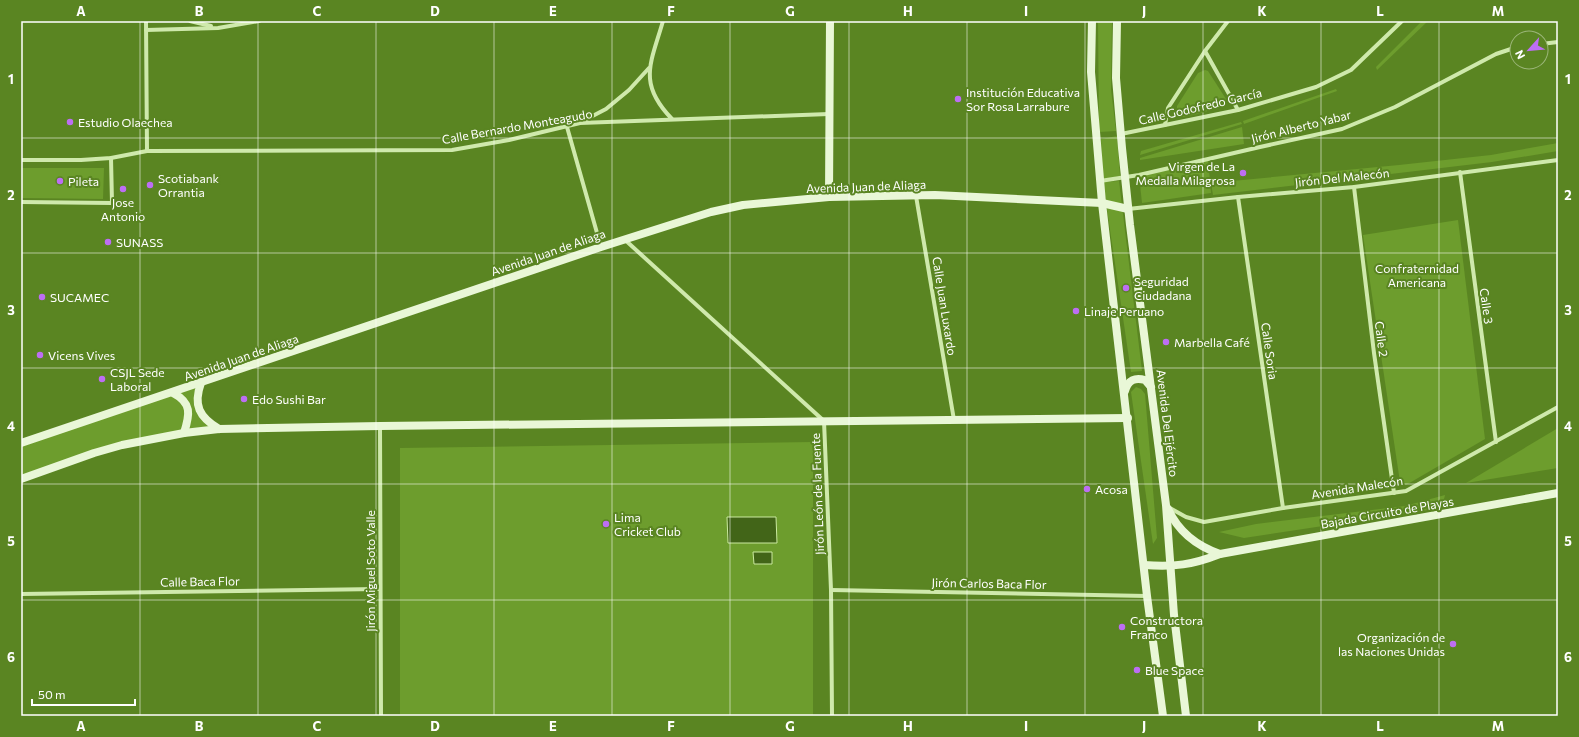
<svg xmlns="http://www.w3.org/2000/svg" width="1579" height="737" font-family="Commissioner,sans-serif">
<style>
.green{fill:#6d9d2d}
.water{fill:#426518;stroke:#cbeaa0}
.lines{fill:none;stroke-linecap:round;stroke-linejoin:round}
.street{stroke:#cfe9ac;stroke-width:4}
.secondary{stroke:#e9f7d7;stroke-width:8}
.grid{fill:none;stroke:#fff;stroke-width:1;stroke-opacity:0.55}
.poi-dot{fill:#bd6ef4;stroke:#5a8522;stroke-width:1.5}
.labels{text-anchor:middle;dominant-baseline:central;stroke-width:4;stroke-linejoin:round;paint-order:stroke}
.poi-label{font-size:12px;fill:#fff;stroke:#5a8522;text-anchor:start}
.street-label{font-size:12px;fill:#fff;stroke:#5a8522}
.park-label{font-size:12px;fill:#fff;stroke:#5a8522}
.neatline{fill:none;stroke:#fff;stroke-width:1.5}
.grid-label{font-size:13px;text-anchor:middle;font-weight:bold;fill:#fff}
</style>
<rect width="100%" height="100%" fill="#5a8522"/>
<g class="green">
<polygon points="1098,21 1112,21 1111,89 1116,131 1099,132"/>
<polygon points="1422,21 1428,21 1377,70 1376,67"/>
<polygon points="1205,70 1208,71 1226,99 1226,103 1224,106 1198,114 1183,117 1177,112 1177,106 1198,73"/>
<polygon points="1336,89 1337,91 1244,124 1243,121"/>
<polygon points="1241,122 1242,124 1140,155 1141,151"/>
<polygon points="1242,127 1244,144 1140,160 1140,158"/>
<polygon points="1117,136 1120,176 1103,179 1101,139"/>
<polygon points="1558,143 1558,151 1492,162 1213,195 1211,183 1399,165 1491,155"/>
<polygon points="1208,159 1211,193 1142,203 1139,175"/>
<polygon points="21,168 104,168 103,199 21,198"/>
<polygon points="1119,181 1142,371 1131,372 1103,182"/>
<polygon points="1458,220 1485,439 1406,485 1400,482 1363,235"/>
<polygon points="201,383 198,403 219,429 152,438 21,479 21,443"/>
<polygon points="1136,387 1141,389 1145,394 1157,538 1153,544 1131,392"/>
<polygon points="1558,428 1558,468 1466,483"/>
<polygon points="813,442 813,716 400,716 400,448"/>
<polygon points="1445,495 1442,508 1244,538 1219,532 1256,524 1405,506"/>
</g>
<g class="water">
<polygon points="727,517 776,517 777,543 728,543"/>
<polygon points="753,552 772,552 772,564 754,564"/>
</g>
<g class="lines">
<g class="street">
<polyline points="146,21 147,151"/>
<polyline points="190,21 211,26"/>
<path d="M663,21C651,63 637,83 672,119"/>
<polyline points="146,30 218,28 259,21"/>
<polyline points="1541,44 1558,42"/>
<polyline points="1205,51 1238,110"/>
<polyline points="581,122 606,109 629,90 649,68"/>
<polyline points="1165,125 1168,108 1205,51 1228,21"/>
<polyline points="567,127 601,247"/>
<polyline points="1121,134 1238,110 1316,87 1351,70 1402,21"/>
<polyline points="21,160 81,160 111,158 147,151 452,150 509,140 580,123 829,114"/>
<polyline points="1460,172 1496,442"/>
<polyline points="1100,181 1139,175 1260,147 1342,129 1395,107 1496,54 1517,47"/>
<polyline points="1354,187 1374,353 1394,493"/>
<polyline points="916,196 954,420"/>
<polyline points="1238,197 1283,508"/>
<polyline points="21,202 112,203 111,158"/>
<polyline points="1128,209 1238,197 1354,187 1558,160"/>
<polyline points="624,239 824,421 831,590 832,716"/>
<polyline points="380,426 381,716"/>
<polyline points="1168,507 1186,517 1204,522 1283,508 1406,491 1558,407"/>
<polyline points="831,590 1147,596"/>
<polyline points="21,594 379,589"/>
</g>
<g class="secondary">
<polyline points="1092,21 1091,72 1102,203 1147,596 1163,716"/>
<polyline points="1117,21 1116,78 1122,148 1130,225 1166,505 1174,615 1186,716"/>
<polyline points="829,197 830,21"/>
<path d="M201,383C193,405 199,417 219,429"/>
<path d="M1125,391C1128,380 1135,377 1145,380L1151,387"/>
<path d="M173,393C192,403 190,414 184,433"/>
<polyline points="21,443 601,247 711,212 743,205 829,197 935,195 1102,203 1128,209"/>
<polyline points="21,479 94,453 122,445 184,433 219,429 380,426 1128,418"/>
<path d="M1168,509C1179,533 1197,546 1220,554"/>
<path d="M1144,565C1175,567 1192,565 1220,554L1558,493"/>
</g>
</g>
<path class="grid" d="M140,21V716M258,21V716M376,21V716M494,21V716M612,21V716M730,21V716M849,21V716M967,21V716M1085,21V716M1203,21V716M1321,21V716M1439,21V716M21,138H1558M21,253H1558M21,368H1558M21,484H1558M21,600H1558"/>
<g class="poi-dot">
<circle cx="958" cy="99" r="4"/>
<circle cx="70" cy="122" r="4"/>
<circle cx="1243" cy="173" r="4"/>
<circle cx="60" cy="181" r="4"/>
<circle cx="150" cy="185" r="4"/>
<circle cx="123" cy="189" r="4"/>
<circle cx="108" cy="242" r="4"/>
<circle cx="1126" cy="288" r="4"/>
<circle cx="42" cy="297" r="4"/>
<circle cx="1076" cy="311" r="4"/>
<circle cx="1166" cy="342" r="4"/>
<circle cx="40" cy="355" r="4"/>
<circle cx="102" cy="379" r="4"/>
<circle cx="244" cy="399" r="4"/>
<circle cx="1087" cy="489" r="4"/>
<circle cx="606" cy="524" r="4"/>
<circle cx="1122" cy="627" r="4"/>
<circle cx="1453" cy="644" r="4"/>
<circle cx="1137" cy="670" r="4"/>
</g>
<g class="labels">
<g class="poi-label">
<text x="966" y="92">Institución Educativa<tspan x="966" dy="14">Sor Rosa Larrabure</tspan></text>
<text x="78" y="122">Estudio Olaechea</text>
<text x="1235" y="166" text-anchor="end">Virgen de La<tspan x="1235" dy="14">Medalla Milagrosa</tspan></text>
<text x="158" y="178">Scotiabank<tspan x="158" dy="14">Orrantia</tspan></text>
<text x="68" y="181">Pileta</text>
<text x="123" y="202" text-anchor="middle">Jose<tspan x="123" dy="14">Antonio</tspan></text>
<text x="116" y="242">SUNASS</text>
<text x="1134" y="281">Seguridad<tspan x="1134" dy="14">Ciudadana</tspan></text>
<text x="50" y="297">SUCAMEC</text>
<text x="1084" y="311">Linaje Peruano</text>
<text x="1174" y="342">Marbella Café</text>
<text x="48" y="355">Vicens Vives</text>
<text x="110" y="372">CSJL Sede<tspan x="110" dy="14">Laboral</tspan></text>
<text x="252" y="399">Edo Sushi Bar</text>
<text x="1095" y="489">Acosa</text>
<text x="614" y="517">Lima<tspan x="614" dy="14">Cricket Club</tspan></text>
<text x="1130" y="620">Constructora<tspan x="1130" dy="14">Franco</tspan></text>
<text x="1445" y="637" text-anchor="end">Organización de<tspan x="1445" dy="14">las Naciones Unidas</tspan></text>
<text x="1145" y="670">Blue Space</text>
</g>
<g class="street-label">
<text transform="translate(1200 106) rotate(-13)">Calle Godofredo García</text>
<text transform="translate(517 126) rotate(-10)">Calle Bernardo Monteagudo</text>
<text transform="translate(1301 126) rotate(-14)">Jirón Alberto Yabar</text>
<text transform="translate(1342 177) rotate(-6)">Jirón Del Malecón</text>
<text transform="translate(866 186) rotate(-2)">Avenida Juan de Aliaga</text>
<text transform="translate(548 252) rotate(-19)">Avenida Juan de Aliaga</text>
<text transform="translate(945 306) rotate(81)">Calle Juan Luxardo</text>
<text transform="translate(1487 306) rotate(82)">Calle 3</text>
<text transform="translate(1382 339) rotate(83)">Calle 2</text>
<text transform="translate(1270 351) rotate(82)">Calle Soria</text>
<text transform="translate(241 357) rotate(-19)">Avenida Juan de Aliaga</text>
<text transform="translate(1168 423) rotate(83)">Avenida Del Ejército</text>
<text transform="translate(1357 487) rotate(-9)">Avenida Malecón</text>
<text transform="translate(817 494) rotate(-92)">Jirón León de la Fuente</text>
<text transform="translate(1387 512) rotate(-10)">Bajada Circuito de Playas</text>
<text transform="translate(370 571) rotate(-90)">Jirón Miguel Soto Valle</text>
<text transform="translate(200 581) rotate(-1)">Calle Baca Flor</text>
<text transform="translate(989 583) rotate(1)">Jirón Carlos Baca Flor</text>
</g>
<g class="park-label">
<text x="1417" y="268">Confraternidad<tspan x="1417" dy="14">Americana</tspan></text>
</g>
</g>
<rect width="1579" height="737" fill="none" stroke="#5a8522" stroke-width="44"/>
<g transform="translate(1529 50) rotate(243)"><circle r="19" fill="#5a8522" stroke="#9cb67a"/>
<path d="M0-3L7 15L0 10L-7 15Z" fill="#bd6ef4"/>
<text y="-6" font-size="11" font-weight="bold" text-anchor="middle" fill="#ffffff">N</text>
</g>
<path d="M32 699v6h103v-6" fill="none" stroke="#ffffff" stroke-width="2"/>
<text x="38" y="699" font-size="12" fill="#ffffff" stroke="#5a8522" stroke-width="3" paint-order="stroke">50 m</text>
<rect x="22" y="22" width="1535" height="693" class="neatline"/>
<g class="grid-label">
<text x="81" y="16">A</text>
<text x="199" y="16">B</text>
<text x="317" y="16">C</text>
<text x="435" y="16">D</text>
<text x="553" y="16">E</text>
<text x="671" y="16">F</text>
<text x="790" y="16">G</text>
<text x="908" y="16">H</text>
<text x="1026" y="16">I</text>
<text x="1144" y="16">J</text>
<text x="1262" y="16">K</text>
<text x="1380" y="16">L</text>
<text x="1498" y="16">M</text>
<text x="11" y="84">1</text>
<text x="1568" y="84">1</text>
<text x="11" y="200">2</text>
<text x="1568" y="200">2</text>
<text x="11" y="315">3</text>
<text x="1568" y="315">3</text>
<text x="11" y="431">4</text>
<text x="1568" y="431">4</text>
<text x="11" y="546">5</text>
<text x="1568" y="546">5</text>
<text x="11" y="662">6</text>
<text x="1568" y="662">6</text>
<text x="81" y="731">A</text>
<text x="199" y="731">B</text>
<text x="317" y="731">C</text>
<text x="435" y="731">D</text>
<text x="553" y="731">E</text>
<text x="671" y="731">F</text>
<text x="790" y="731">G</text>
<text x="908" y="731">H</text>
<text x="1026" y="731">I</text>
<text x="1144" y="731">J</text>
<text x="1262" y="731">K</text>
<text x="1380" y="731">L</text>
<text x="1498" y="731">M</text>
</g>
</svg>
